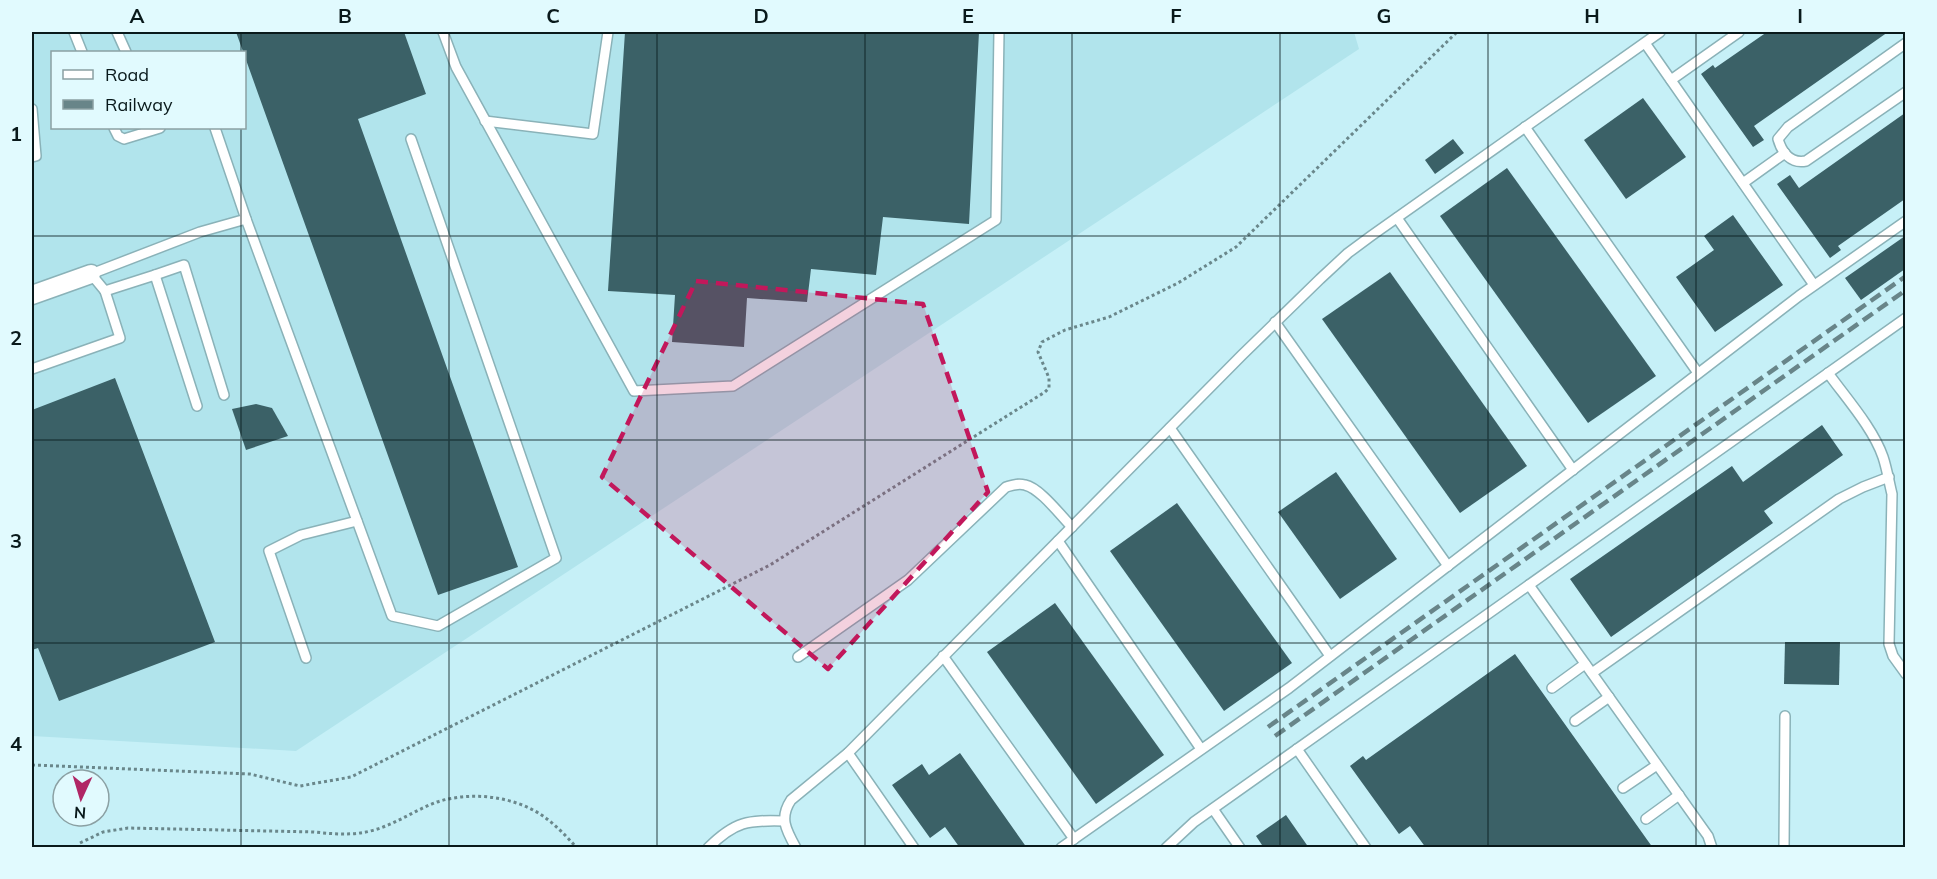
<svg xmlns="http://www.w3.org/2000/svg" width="1937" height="879" font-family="Mulish,sans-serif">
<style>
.built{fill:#b1e4ec;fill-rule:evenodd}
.building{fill:#3b6167}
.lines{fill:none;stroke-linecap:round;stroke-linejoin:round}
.service-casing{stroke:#8ab2b8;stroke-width:12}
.minor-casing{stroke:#8ab2b8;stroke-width:21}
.path{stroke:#6a878b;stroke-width:3;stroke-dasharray:3 3;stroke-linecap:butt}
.service{stroke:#fff;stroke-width:9}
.minor{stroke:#fff;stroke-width:18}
.rail{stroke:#688589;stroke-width:4.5;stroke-dasharray:12 6;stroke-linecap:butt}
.marked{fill:#c2185b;fill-opacity:0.2;stroke:#c2185b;stroke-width:4.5;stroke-dasharray:12 8;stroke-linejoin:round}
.grid{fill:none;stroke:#09191b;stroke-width:1.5;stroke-opacity:0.55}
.neatline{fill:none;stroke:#09191b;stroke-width:2}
.grid-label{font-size:20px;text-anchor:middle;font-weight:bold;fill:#09191b}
</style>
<rect width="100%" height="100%" fill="#c6f0f7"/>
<path class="built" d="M32,32H1354L1359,49L296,751L32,736ZM52,52H244V128H52Z"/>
<g class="building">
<polygon points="236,32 404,32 426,94 358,119 518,567 438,595"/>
<polygon points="625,32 979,32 969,224 883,217 876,275 811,269 807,302 747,298 744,347 672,342 675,295 608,291"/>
<polygon points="1767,32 1888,32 1754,126 1764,140 1753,147 1701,74 1713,65 1715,68"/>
<polygon points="1643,98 1686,157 1626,199 1584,140"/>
<polygon points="1905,113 1905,199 1838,246 1841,250 1830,258 1777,184 1790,175 1799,188"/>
<polygon points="1453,139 1464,153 1435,174 1425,160"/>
<polygon points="1507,168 1656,376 1588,423 1440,216"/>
<polygon points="1733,215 1783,285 1715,332 1676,277 1714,250 1704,236"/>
<polygon points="1905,236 1905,269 1861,300 1845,278"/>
<polygon points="1390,272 1527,466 1460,513 1322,319"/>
<polygon points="115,378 215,642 59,701 38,648 32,650 32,410"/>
<polygon points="256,404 272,408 288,436 246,450 232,409"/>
<polygon points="1822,425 1843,455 1764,511 1773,523 1611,637 1570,579 1732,466 1743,482"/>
<polygon points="1336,472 1397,559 1340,599 1278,512"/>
<polygon points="1177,503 1292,663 1224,711 1110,551"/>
<polygon points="1055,603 1164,755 1096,804 987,652"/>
<polygon points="1785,642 1840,642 1839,685 1784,684"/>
<polygon points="1515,654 1653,848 1426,848 1410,826 1399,834 1350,766 1363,756 1366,760"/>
<polygon points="960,753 1027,848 960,848 945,827 930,838 892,785 922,764 929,775"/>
<polygon points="1286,815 1309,848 1264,848 1256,836"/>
</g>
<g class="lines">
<defs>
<g id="service">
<polyline points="74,32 82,52"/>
<polyline points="117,32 126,52"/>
<polyline points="443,32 456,67 634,391 733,386 996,220 999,32"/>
<polyline points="1645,43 1814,285"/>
<path d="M1906,43L1788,127L1778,139C1782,153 1791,164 1806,161L1906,92"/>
<polyline points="1671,80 1739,32"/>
<polyline points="32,109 36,156 32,157"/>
<polyline points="485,121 593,134 608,32"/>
<polyline points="1525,127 1698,373"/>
<polyline points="114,128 118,136 124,139 160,128"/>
<polyline points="1743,183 1785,153"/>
<polyline points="1397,218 1573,470"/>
<polyline points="246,219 392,616 438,626 556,558 411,139"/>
<polyline points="155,275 184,265 224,395"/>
<polyline points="1275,322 1448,566"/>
<polyline points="32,369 120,338 105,291"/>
<path d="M1828,373C1846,398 1873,428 1883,457C1887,469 1889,482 1892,494L1889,644L1893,656L1906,674"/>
<polyline points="197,406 155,275 105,291 91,274 200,232 246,219 215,128"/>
<polyline points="1170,428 1330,656"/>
<polyline points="1058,541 1201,749"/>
<polyline points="1529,585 1708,836 1712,848"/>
<polyline points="943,656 1074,839"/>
<path d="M798,657L908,580L1006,487C1013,485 1018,483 1025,485C1040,488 1061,516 1072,527"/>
<polyline points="306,658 269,551 301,535 357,521"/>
<polyline points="1592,673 1839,499 1863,487 1889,477"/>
<polyline points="1552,688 1585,664"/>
<polyline points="1575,721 1609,697"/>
<polyline points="1297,749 1366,848"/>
<polyline points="848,753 914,848"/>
<polyline points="1623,788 1657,765"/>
<polyline points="1213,809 1240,848"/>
<polyline points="1646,819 1679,795"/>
<path d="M708,848C735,821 748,820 784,821"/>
<path d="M796,848C786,830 779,818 791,800L848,753L1242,355L1320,279L1348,253L1371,236L1660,32"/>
<polyline points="1061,848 1289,688 1799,296 1906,221"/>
<polyline points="1166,848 1194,822 1906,318"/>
<polyline points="1784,848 1785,716"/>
</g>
<polyline id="minor" points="32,295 91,274"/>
</defs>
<use href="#service" class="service-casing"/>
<use href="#minor" class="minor-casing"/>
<g class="path">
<polyline points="32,765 250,774 300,786 351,777 770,565 1045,392 1049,388 1049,378 1038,352 1042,342 1065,330 1109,317 1178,283 1236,247 1457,32"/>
<path d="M80,843L103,832L128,828L314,832C334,834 354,836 374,830C396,824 415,810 437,802C471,791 514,796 543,816C556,825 567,837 577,848"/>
</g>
<use href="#service" class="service"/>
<use href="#minor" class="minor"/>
<g class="rail">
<polyline points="1268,727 1906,276"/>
<polyline points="1275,736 1906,290"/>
</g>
</g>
<path class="marked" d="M696,281L923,304L988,492L828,669L602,477Z"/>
<path class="grid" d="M241,32V52M449,32V848M657,32V848M865,32V848M1072,32V848M1280,32V848M1488,32V848M1696,32V848M241,128V848M32,236H1906M32,440H1906M32,643H1906"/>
<rect width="1937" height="879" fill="none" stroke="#e1fafe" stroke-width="66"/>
<rect x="51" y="51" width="195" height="78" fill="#e1fafe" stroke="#8ba0a3" stroke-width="1.5"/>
<rect x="63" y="70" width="30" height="9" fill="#ffffff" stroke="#8ba0a3" stroke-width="1.5"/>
<text x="105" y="81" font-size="18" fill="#09191b">Road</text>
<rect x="63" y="100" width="30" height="9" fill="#688589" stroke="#8ba0a3" stroke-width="1.5"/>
<text x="105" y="111" font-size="18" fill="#09191b">Railway</text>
<g transform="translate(81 798) rotate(184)"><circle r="28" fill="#e1fafe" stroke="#8ba0a3" stroke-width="1.5"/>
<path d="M0-4.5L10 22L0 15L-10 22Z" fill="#b02665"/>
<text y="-9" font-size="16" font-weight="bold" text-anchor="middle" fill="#09191b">N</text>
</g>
<rect x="33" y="33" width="1871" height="813" class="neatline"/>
<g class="grid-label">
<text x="137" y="23">A</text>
<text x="345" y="23">B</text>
<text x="553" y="23">C</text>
<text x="761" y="23">D</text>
<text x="968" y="23">E</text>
<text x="1176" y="23">F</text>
<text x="1384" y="23">G</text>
<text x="1592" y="23">H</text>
<text x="1800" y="23">I</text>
<text x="16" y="141">1</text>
<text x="16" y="345">2</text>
<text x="16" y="548">3</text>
<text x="16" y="751">4</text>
</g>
</svg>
